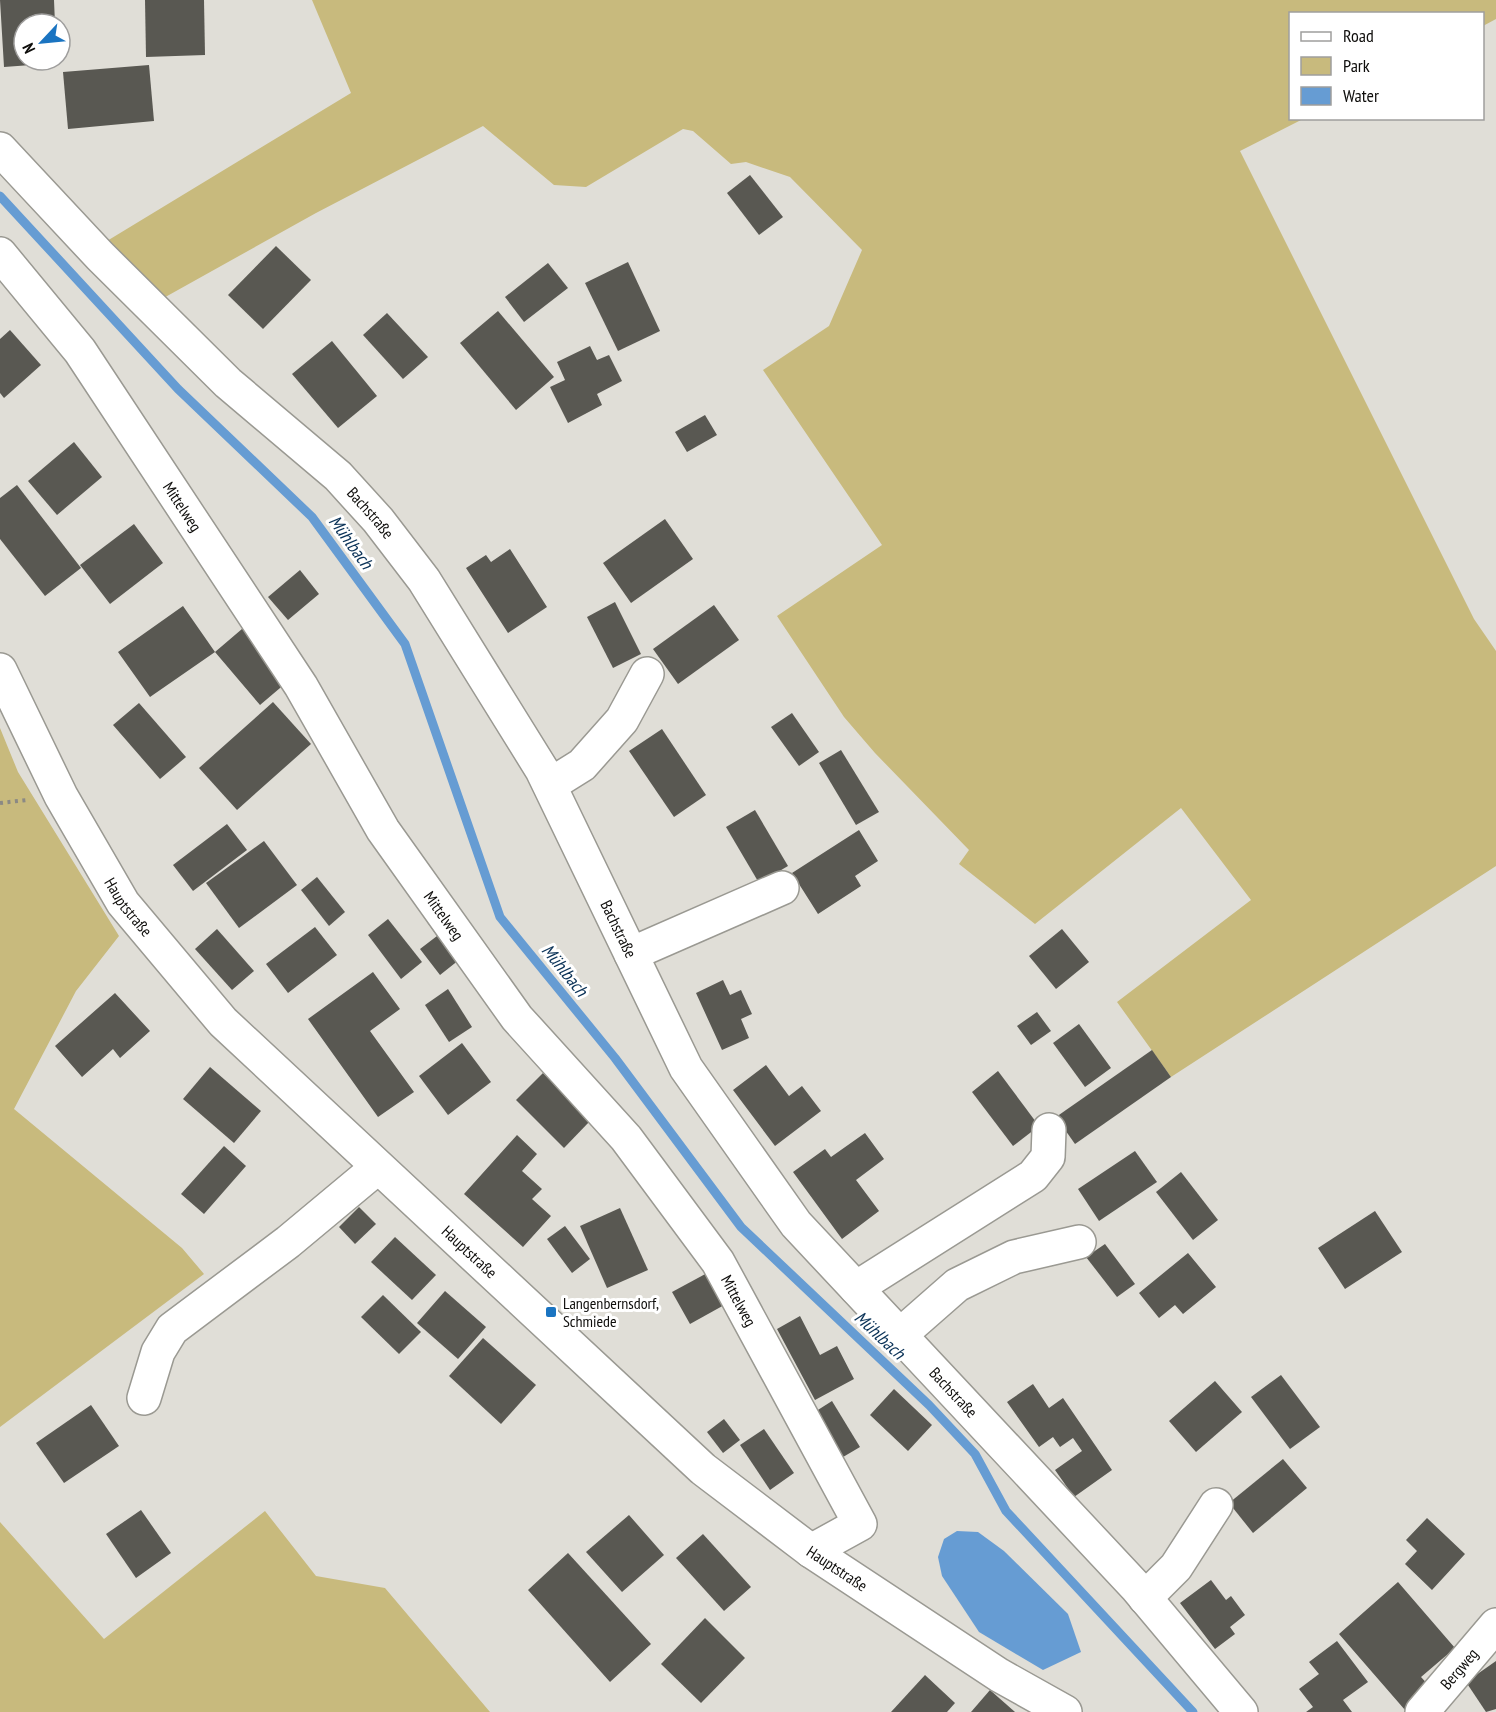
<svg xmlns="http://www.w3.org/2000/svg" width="1496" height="1712" font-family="'PT Sans Narrow',sans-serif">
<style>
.green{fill:#c8ba7d}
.water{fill:#669cd3}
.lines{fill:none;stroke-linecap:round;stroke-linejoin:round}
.stream{stroke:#669cd3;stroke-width:9}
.building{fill:#595852}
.minor-casing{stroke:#9a9992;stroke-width:36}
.major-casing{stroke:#9a9992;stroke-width:36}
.path{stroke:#8b8984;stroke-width:4;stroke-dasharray:3 4.5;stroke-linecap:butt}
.minor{stroke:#fff;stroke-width:33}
.major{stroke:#fff;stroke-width:33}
.poi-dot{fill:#1a74c1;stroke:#fff;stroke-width:2}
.labels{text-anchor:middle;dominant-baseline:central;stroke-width:6;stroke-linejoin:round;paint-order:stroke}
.street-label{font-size:16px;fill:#0e0d0b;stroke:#fff}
.poi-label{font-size:16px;fill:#0e0d0b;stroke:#fff;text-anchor:start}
.water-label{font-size:18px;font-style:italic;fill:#0a3257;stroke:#fff}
</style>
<rect width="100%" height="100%" fill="#e0ded7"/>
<g class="green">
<polygon points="312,0 1496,0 1496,19 1483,26 1482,14 1290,14 1290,118 1303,119 1240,151 1474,619 1496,651 1496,866 1171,1077 1117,1002 1251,900 1181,808 1035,924 959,864 969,850 875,753 844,717 777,616 882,545 763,370 829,326 862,250 790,177 746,162 731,164 693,131 683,129 586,187 554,185 483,126 316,213 160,300 102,244 351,93"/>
<polygon points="0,728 18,772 119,936 76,991 14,1109 182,1248 204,1274 0,1427"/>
<polygon points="265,1511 316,1576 385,1588 490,1712 0,1712 0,1522 104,1639"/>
</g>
<polygon class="water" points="957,1531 978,1532 1004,1551 1068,1614 1081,1652 1043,1670 979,1632 942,1576 938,1557 944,1539"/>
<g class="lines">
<polyline class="stream" points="0,196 178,389 312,517 405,644 500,917 615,1058 741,1227 929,1405 975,1454 1006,1511 1193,1712"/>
</g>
<g class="building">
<polygon points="0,0 54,0 55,24 24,24 24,60 58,60 58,63 4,67"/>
<polygon points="145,0 204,0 205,55 146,57"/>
<polygon points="149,65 154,121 68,129 63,72"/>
<polygon points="750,175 783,217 759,235 727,193"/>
<polygon points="276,246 311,280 263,329 228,295"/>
<polygon points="628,262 660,331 618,351 585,283"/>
<polygon points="548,263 568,288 524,322 505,297"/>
<polygon points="498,311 554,377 516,410 460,343"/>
<polygon points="387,313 428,357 403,379 363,335"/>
<polygon points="10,330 41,365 4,398 0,393 0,339"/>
<polygon points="332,341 377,396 338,428 292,374"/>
<polygon points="590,346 597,360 609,355 622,381 597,394 602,405 568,423 550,387 565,380 557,362"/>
<polygon points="705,415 717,435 687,452 675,432"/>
<polygon points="74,442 102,477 57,515 28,481"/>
<polygon points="17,485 81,568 45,596 0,539 0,498"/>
<polygon points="665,519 693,559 631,603 603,563"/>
<polygon points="134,524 163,563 110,604 80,565"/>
<polygon points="510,549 547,607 508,633 466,568 486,555 491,562"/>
<polygon points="300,570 319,594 288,620 268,597"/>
<polygon points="615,602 641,654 613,668 587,617"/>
<polygon points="714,605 739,640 678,684 653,649"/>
<polygon points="183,606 215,652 249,623 293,677 260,705 215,652 150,697 118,652"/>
<polygon points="273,702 311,744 237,810 199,768"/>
<polygon points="139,703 186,757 160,779 113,725"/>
<polygon points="792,713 819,752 799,766 771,727"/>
<polygon points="662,729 706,795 674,817 629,751"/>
<polygon points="841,750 879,812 856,825 819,763"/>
<polygon points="755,810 788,866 759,883 726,827"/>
<polygon points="227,824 247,850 193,891 173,865"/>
<polygon points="859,830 878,861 855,876 861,886 818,914 792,873"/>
<polygon points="264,841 297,885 239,928 206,883"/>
<polygon points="317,877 345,912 329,926 301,890"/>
<polygon points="439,913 469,952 440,975 420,949 437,936 427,922"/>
<polygon points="388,919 422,962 401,979 368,935"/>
<polygon points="315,927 337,955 288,993 266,964"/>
<polygon points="217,929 254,971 232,990 195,949"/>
<polygon points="1062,929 1089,962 1056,989 1029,956"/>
<polygon points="373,972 400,1009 370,1031 414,1092 378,1117 308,1019"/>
<polygon points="723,980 730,995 741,990 752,1014 741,1019 749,1038 722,1050 696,993"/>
<polygon points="448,989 472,1027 449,1042 425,1005"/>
<polygon points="115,993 150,1031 120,1058 113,1049 82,1077 55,1046"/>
<polygon points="1037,1012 1051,1031 1031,1045 1017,1026"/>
<polygon points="1079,1024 1111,1068 1085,1087 1053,1043"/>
<polygon points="462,1043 491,1082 448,1115 419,1076"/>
<polygon points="1152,1050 1171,1077 1075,1144 1056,1117"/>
<polygon points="766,1065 789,1096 802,1086 821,1111 775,1146 733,1090"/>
<polygon points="210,1067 261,1111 234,1143 183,1099"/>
<polygon points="998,1071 1039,1126 1013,1146 972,1092"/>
<polygon points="543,1073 590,1121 564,1148 516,1100"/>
<polygon points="865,1133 884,1159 856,1180 879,1211 842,1239 793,1172 825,1149 831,1157"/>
<polygon points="517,1135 537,1154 522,1171 542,1189 532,1199 551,1216 523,1247 464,1194"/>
<polygon points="224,1146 246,1166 204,1214 181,1194"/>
<polygon points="1135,1151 1157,1182 1099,1221 1078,1189"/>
<polygon points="1181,1172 1218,1220 1193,1240 1156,1192"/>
<polygon points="359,1207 376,1224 355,1244 339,1227"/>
<polygon points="620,1208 648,1270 607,1288 580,1226"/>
<polygon points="1375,1211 1402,1252 1345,1289 1318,1248"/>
<polygon points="565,1226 590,1259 572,1273 547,1239"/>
<polygon points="395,1237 436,1275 412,1300 371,1262"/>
<polygon points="1105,1244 1135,1284 1117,1297 1086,1257"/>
<polygon points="1188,1253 1216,1287 1183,1314 1175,1305 1159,1318 1139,1293"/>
<polygon points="709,1272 726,1304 690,1324 672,1292"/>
<polygon points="445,1291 486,1327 458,1359 417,1323"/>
<polygon points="383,1295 421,1332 399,1354 361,1317"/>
<polygon points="800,1316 820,1355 837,1346 854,1379 815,1400 777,1329"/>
<polygon points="483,1338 536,1385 501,1424 449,1376"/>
<polygon points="1281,1375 1320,1427 1290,1449 1251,1397"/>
<polygon points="1215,1381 1242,1412 1196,1452 1169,1421"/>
<polygon points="1033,1384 1049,1408 1063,1398 1112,1470 1074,1497 1055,1470 1082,1451 1073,1438 1060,1447 1053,1437 1039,1447 1007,1402"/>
<polygon points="894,1389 932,1425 908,1451 870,1415"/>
<polygon points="832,1401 860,1447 838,1460 810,1415"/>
<polygon points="91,1405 119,1446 64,1483 36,1443"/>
<polygon points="724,1419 740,1440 723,1453 707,1432"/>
<polygon points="764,1429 794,1473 770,1490 740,1445"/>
<polygon points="1283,1459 1307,1488 1253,1533 1229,1503"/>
<polygon points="141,1510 171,1553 136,1578 106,1534"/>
<polygon points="629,1515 664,1555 622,1592 586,1552"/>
<polygon points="1427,1518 1465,1554 1432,1590 1405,1564 1417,1551 1406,1540"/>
<polygon points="703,1534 751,1587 724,1611 676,1558"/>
<polygon points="568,1553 651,1644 610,1682 528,1590"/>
<polygon points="1211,1580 1226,1600 1231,1596 1245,1615 1230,1627 1235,1634 1215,1649 1180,1603"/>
<polygon points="1398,1582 1455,1648 1421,1677 1431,1688 1405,1710 1339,1634"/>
<polygon points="705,1618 745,1658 701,1703 661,1664"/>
<polygon points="1337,1641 1368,1682 1343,1700 1352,1712 1306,1712 1313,1707 1299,1689 1319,1674 1309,1662"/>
<polygon points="1496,1661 1496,1709 1486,1712 1466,1682"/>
<polygon points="925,1675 955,1703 947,1712 891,1712"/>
<polygon points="990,1690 1015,1712 971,1712"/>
</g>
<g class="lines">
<defs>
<g id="minor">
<path id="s1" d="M0,149L100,256L228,383L338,476L378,520L424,580L542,770L686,1068L796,1224L1136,1587L1241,1712"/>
<path id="s2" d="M0,254L80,351L301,686L383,830L517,1018L626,1138L718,1262L860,1524L811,1551"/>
<polyline points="550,785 582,765 622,720 647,674"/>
<polyline points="631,954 782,888"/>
<polyline points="856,1288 1033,1176 1048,1157 1049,1130"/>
<polyline points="900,1335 957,1285 1014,1257 1079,1242"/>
<polyline points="144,1398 158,1352 172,1329 288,1242 378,1167"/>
<polyline points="1145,1598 1176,1567 1216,1505"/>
<path id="s3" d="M1422,1712L1496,1625"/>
</g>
<g id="major">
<path id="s4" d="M0,670L61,796L123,903L223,1022L703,1469L811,1551L999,1675L1065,1712"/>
</g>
</defs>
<use href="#minor" class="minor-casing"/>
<use href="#major" class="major-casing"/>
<polyline class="path" points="0,803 27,800"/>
<use href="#minor" class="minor"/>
<use href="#major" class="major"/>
</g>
<rect class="poi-dot" x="545" y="1306" width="12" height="12" rx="3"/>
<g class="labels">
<g class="street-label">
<text stroke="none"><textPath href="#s2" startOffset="312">Mittelweg</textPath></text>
<text stroke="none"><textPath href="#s1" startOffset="520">Bachstraße</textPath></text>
<text stroke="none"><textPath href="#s4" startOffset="270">Hauptstraße</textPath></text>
<text stroke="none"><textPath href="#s2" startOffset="798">Mittelweg</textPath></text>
<text stroke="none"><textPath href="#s1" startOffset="1006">Bachstraße</textPath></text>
<text stroke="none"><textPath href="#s4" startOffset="756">Hauptstraße</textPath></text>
<text stroke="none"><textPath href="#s2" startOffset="1284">Mittelweg</textPath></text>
<text stroke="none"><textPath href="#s1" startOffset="1582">Bachstraße</textPath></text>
<text stroke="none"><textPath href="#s4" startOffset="1242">Hauptstraße</textPath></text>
<text stroke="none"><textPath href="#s3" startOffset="57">Bergweg</textPath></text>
</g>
<g class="poi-label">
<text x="563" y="1303">Langenbernsdorf,<tspan x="563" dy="18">Schmiede</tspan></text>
</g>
<g class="water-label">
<text transform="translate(351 542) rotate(54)">Mühlbach</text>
<text transform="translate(565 970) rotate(51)">Mühlbach</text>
<text transform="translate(880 1335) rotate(43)">Mühlbach</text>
</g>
</g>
<rect x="1289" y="12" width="195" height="108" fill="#ffffff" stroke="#9f9e9d" stroke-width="1.5"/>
<rect x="1301" y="32" width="30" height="9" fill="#ffffff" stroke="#9f9e9d" stroke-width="1.5"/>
<text x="1343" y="42" font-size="18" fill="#0e0d0b">Road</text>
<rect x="1301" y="57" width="30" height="18" fill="#c8ba7d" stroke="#9f9e9d" stroke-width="1.5"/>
<text x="1343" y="72" font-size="18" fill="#0e0d0b">Park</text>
<rect x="1301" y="87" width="30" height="18" fill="#669cd3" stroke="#9f9e9d" stroke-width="1.5"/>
<text x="1343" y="102" font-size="18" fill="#0e0d0b">Water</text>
<g transform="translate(42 42) rotate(244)"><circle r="28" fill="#ffffff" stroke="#9f9e9d" stroke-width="1.5"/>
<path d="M0-4.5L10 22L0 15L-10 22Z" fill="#1a74c1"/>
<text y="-9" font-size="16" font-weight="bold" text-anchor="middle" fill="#0e0d0b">N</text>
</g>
</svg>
